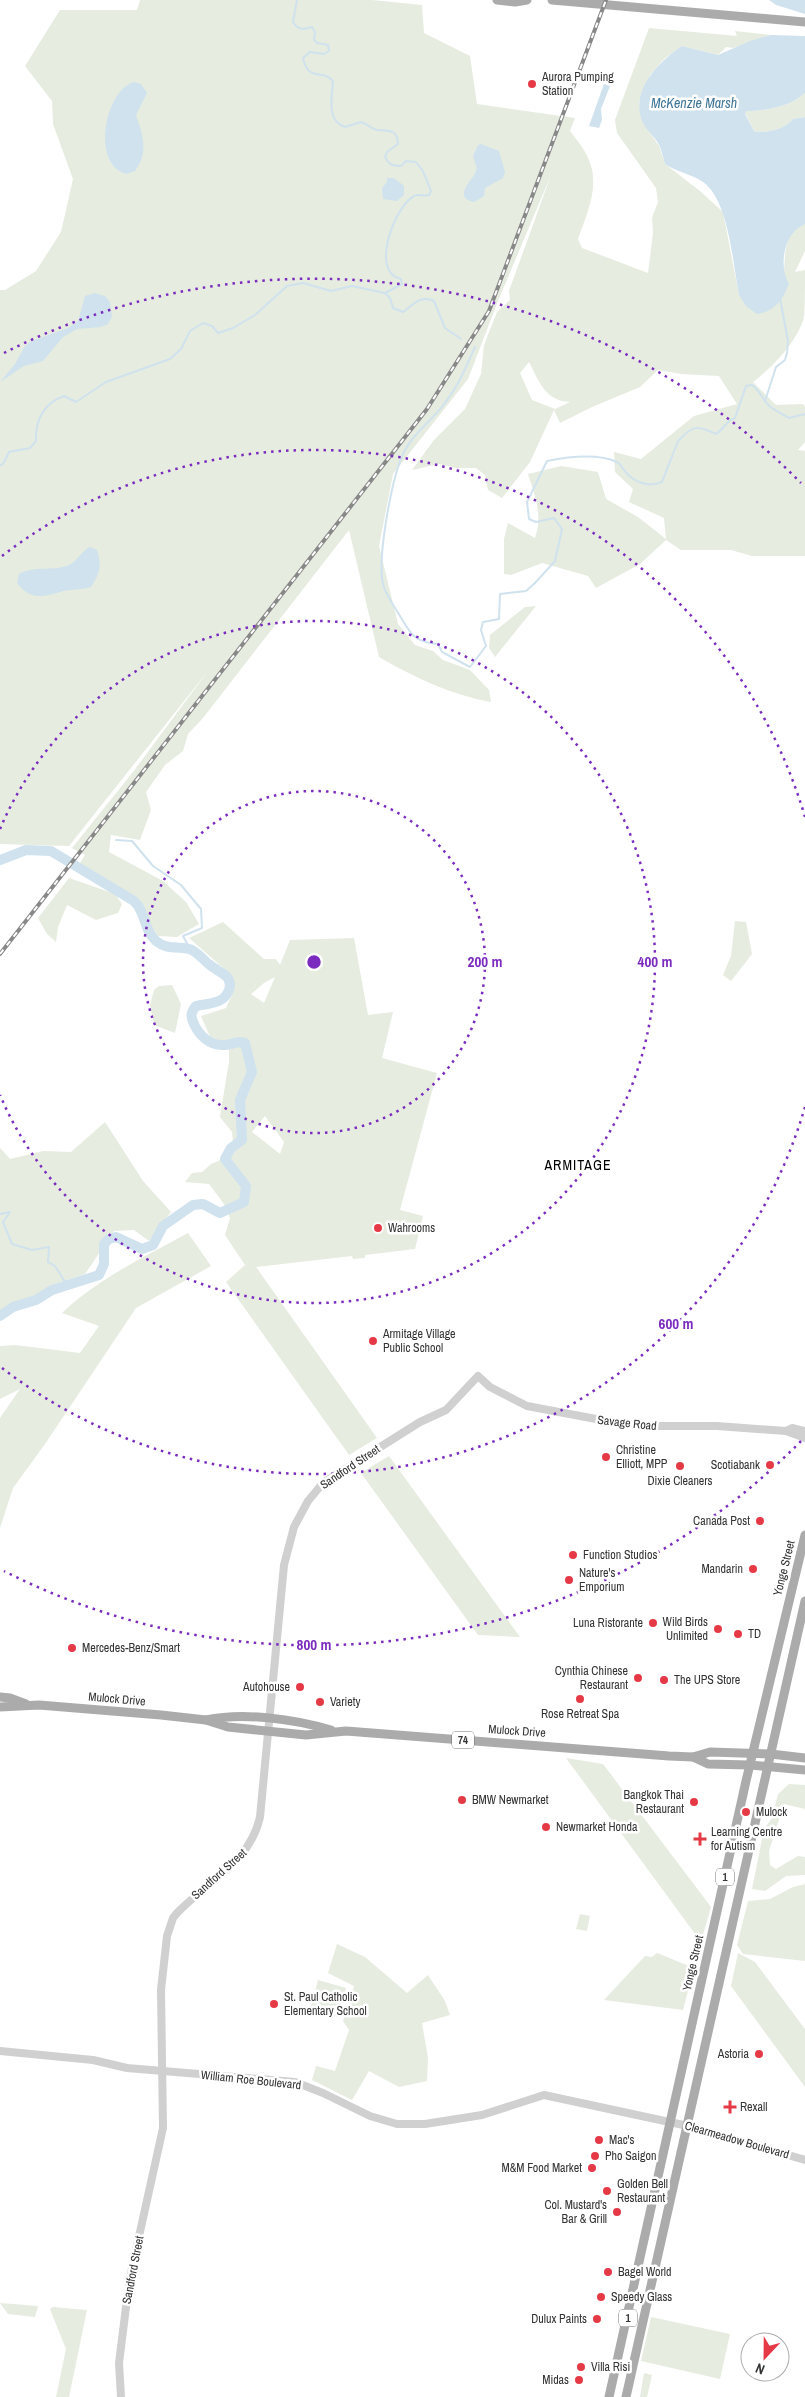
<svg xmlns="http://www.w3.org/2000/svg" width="805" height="2397" font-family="'Archivo Narrow',sans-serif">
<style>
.green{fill:#e6ecdf;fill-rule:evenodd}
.water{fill:#cfe2ee}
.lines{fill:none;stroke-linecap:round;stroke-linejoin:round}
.stream{stroke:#cfe2ee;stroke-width:2}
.river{stroke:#cfe2ee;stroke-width:10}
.tertiary{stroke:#d0d0d0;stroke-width:8}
.primary{stroke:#ababab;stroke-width:9}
.rail-casing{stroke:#888;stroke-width:4}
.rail{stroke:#fff;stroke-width:2;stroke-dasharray:5.5;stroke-linecap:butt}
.ring{fill:none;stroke:#7b2cbf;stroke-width:2.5;stroke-dasharray:2.5 5}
.poi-dot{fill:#e63946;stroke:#fff;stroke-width:2}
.labels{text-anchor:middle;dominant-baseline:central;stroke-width:5;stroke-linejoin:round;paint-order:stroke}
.shield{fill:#fff;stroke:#707070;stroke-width:1}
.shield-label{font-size:11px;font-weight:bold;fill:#333}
.poi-label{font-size:12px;fill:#333;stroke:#fff;text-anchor:start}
.street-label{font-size:12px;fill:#333;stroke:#fff}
.water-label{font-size:14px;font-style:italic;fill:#3f7597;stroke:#fff}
.neighbourhood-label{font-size:14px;letter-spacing:1px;fill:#000;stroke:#fff}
.centre{fill:#7b2cbf;stroke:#fff;stroke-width:2.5}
.ring-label{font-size:15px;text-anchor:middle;font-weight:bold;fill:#7b2cbf;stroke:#fff;stroke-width:5;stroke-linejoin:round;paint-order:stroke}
</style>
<rect width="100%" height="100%" fill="#fff"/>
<g class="green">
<path d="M140,0H372L422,5L424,33L470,56L477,104L575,118L570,131C576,139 584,148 588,158C601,185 587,213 578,239L582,248L648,273L653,233L652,218L658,202L656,188L617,133L615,120L649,28L737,36L735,31L771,35L733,48L726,47L718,55L682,46L664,59L650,75L639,102L644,124L659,146L665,164L700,191L723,212L739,295L784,276C785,257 783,232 805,224V251L795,272L805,270C805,284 805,304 804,317C797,342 773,367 753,382L776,405L803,404L805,407V442L798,450L805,451V556H752L731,550H681L666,540L640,564L596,588L588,576L542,563L511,575L504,574V539L508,523L535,538C543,516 535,495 528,474L561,466L598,472L606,499L638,517L666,539L664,518L629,502L633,489L615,472L614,452L641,459L694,416L737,404L719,376L681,374L658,370L640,387L592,407L560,423L554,410L530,462L502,498L488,490L485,475L476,468H457L439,464L412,470L434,440L465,409L481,374L484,345L497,312L510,300L509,291L551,175L498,301L468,379L393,474L379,546L398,624L415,645L433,651L443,660L470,670L489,690L491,702C451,695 414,677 379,657L349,530L203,718L188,734L183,751L165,765L146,792L151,810L140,840L111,835L109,852L163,881L186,902L199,924L177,937L158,936L133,899L84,868L80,863L85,855L72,848L133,772L208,671L69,846L0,844V290H5L36,271L61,232L73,179L53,124L52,101L25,66L60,10H137ZM529,362C539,381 545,401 570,402L555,409L532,400L520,373Z"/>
<path d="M805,93V117L793,119C785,129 766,134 754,131L745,113L746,111C765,111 790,107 805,93Z"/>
<polygon points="536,606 495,657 489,648 490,635 525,607"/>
<polygon points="69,878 115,894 122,904 118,913 96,920 67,905 58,927 56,942 47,934 38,918"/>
<polygon points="735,921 746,922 752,954 731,981 723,975 731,956"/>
<path d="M223,922L264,959H276L280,965L290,940L354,938L368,1015L393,1012L382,1058L437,1073L400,1210L423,1216L415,1249L365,1255V1258L353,1259L352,1256L256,1267L377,1438L349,1455L226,1282L245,1265L225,1235L230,1218L224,1204L209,1184L185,1182L192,1173L202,1172L211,1164L234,1154L232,1132L220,1117L229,1061V1042L211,1039L201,1016L226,1008L234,990L230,974L189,938ZM275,977L264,1003L251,994L264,983ZM265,1116L284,1142L280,1154L252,1132Z"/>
<polygon points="172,985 181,1004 175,1033 154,1025 150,1005 154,990 159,986"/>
<polygon points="105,1122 143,1181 171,1212 149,1241 134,1230 114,1231 85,1274 55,1284 0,1316 0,1148 10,1159 43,1151 71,1152"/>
<path d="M188,1233L211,1266L136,1308L45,1444L13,1488L0,1528V1418L20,1389L0,1399V1346L15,1345L80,1353L99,1326L62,1313C97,1279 145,1257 188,1233Z"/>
<polygon points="389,1456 520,1637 478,1635 361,1473"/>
<polygon points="566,1758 603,1764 711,1907 701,1942"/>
<polygon points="789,1784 805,1785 805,1809 784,1804 769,1851 770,1865 776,1869 798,1856 805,1857 805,1875 786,1876 765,1891 752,1889 764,1829 772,1818 778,1794"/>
<polygon points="805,1884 805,1961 743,1954 737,1945 748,1901 770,1899 793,1887"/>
<polygon points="580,1914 590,1916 587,1931 576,1929"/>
<polygon points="337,1944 365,1957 407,1993 428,1975 445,2001 450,2015 422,2023 428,2058 427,2081 399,2087 369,2071 352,2100 312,2080 316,2066 335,2071 349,2030 343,2021 354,1986 328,1973"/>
<polygon points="657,1953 694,1968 683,2010 604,2000 645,1956 652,1957"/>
<polygon points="738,1953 755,1962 805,2029 805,2087 731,1986"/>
<polygon points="318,1980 346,1988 338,2017 310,2010"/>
<polygon points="0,2303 38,2306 35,2317 8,2314"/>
<polygon points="53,2307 87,2310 69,2397 56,2397 66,2349 50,2309"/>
<polygon points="651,2317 730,2334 720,2379 641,2361"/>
<polygon points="644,2373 652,2375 647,2397 640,2397"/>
</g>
<g class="water">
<polygon points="769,0 805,0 805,14 776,5"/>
<path d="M771,35L805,36V93C790,107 765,111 746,111L745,114L754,131C766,134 785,129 793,119L805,117V224C784,232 778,266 789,284C782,300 776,311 757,314L746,306L739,295C733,265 729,200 703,182C692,174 676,172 665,164C663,158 662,151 659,145C655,137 647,131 643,123C629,91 658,62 682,46L718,55L750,41Z"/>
<path d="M134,82L141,84L147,93L136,115C143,136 149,152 135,171L126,174C90,163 106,89 134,82Z"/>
<polygon points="604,84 610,86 601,109 602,120 599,128 589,126"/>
<path d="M481,144L499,151L505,172L503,178L485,188L484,196L474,202C451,197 474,179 476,171C478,167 474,161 473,156L478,145Z"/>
<polygon points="387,178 394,178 404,186 404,195 397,201 383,199 382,188 387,182"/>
<polygon points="95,293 105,296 110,302 112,317 108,324 101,327 77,329 63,337 43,361 24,366 0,382 15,364 25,346 32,341 68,328 78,321 85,296"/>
<path d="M90,547L97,550C102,566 100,573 91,587C82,590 72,589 63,591C44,597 31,601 17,583L19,574C35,565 52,572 69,565C78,561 81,551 90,547Z"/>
</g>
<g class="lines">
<g class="stream">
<path d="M297,0L293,22C298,30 303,30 312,27L315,32L314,40L317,43L328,45L329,51L324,54L310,52L303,58C309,83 322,68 333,81C332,97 326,121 345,127L361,122C367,124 372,129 377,130C388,131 398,129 398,144L387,152L385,157C389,165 393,166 401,166L406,161L416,162L423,171L431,191L429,195C423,197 419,193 414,196C395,206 369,272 401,279L402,284L385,293"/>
<path d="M385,293L390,298L393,308L403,312C414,304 420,295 434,301L445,328L461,339"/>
<path d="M475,347C466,367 458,387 444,404C432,421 415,431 405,450C392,474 377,558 383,584C385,593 392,603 397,611C410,632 412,642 438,644L442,652L470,667L486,646L481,630L483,622L499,619L500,594L526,591L535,583L555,561L562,529L554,518L536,522L529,519L527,502L547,461C567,457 597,453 617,462C620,463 622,468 624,470C633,482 648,488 662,482L678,441C693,425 697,425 716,434C724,429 726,421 735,418L746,386L752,385C759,390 760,394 765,401C770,409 781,413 789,418L805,414"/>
<polyline points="765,401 776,367 785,360 787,353 788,341 780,298"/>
<path d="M0,465L3,464L9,452L30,448L36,441C35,420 44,403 64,396L76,402L106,382L170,359L181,349L190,331L203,323L212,326L218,333L233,328L255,315L287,286L303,283L331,291L352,286L385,293"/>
<polyline points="116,840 132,841 153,866 181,885 201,909 202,928 183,936 190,949"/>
<polyline points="0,1214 10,1212 3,1222 12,1244 32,1250 49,1247 48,1262 55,1266 67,1285"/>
</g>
<path class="river" d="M0,860L26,850L51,851L134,901C146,912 143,929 156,941C167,950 176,946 189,949C196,950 204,961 210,965C215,969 221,972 226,976C230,980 231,984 229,990C223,1005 209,1003 196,1006C191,1012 190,1016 194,1024C199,1035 209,1045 222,1045C231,1046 236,1040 245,1043L252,1072L240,1100L242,1140L231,1148L225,1159L246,1186L244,1202L220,1213L203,1204L193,1205L163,1226L153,1245L142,1249L116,1237L109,1239L104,1244V1264L99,1275L52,1290L36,1300L13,1307L0,1316"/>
<g class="tertiary">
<polyline points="786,1431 805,1438"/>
<polyline points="0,2051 93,2060 127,2068 295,2082 323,2093 370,2116 397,2124 425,2124 482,2115 544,2095 688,2126 805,2160"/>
<path d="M121,2397L119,2363L126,2307L132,2268L163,2128L161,1990L167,1936L173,1918L177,1913C209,1880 249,1864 260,1817L284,1565L294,1527L308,1501L323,1483L420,1422L446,1410L478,1376L490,1387L527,1406L612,1422L651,1426H717L786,1431L792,1428L805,1431"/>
</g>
<g class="primary">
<polyline points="497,0 515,2 527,0"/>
<polyline points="552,0 805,22"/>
<polyline points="0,1697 10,1698 26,1704"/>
<polyline points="0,1707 39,1705 161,1715 206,1720 228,1727 306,1735 346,1731 669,1756 693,1757 710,1752 771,1754 805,1758"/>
<path d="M206,1720C244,1712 294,1719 331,1730"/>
<polyline points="693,1757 708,1764 750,1765 805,1770"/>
<polyline points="609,2397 746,1781 805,1535"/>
<polyline points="626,2397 805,1601"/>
</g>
<defs>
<polyline id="rail" points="0,954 427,409 489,311 606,0"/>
</defs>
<use href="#rail" class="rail-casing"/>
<use href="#rail" class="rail"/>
</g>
<g class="ring">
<circle cx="314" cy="962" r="171"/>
<path d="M0 829A341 341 0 1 1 0 1095"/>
<path d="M805 1107A512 512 0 0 1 2 1368M2 556A512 512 0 0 1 805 817"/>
<path d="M801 1441A683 683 0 0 1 4 1571M4 353A683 683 0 0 1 801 483"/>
</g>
<g class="poi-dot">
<circle cx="532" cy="84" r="5"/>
<circle cx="378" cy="1228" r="5"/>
<circle cx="373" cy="1341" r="5"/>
<circle cx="606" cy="1457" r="5"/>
<circle cx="770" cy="1465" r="5"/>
<circle cx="680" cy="1466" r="5"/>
<circle cx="760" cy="1521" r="5"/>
<circle cx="573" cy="1555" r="5"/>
<circle cx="753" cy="1569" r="5"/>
<circle cx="569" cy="1580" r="5"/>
<circle cx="653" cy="1623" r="5"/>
<circle cx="718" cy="1629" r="5"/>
<circle cx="738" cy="1634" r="5"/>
<circle cx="72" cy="1648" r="5"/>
<circle cx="638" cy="1678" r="5"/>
<circle cx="664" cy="1680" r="5"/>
<circle cx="300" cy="1687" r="5"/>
<circle cx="580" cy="1699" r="5"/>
<circle cx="320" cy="1702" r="5"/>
<circle cx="462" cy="1800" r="5"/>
<circle cx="694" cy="1802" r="5"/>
<circle cx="746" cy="1812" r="5"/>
<circle cx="546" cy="1827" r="5"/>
<path d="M697.5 1831.5h5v5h5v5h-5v5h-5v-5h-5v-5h5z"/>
<circle cx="274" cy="2004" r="5"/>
<circle cx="759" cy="2054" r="5"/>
<path d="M727.5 2099.5h5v5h5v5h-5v5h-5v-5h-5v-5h5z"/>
<circle cx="599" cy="2140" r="5"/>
<circle cx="595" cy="2156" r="5"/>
<circle cx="592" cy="2168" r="5"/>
<circle cx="607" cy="2191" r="5"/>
<circle cx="617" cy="2212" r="5"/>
<circle cx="608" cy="2272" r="5"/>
<circle cx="601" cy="2297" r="5"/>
<circle cx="597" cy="2319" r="5"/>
<circle cx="581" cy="2367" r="5"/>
<circle cx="579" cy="2380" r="5"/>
</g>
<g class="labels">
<g class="shield">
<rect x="452" y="1731.5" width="22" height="17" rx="4"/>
<rect x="716" y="1868.5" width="18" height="17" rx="4"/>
<rect x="619" y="2309.5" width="18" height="17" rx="4"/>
</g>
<g class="shield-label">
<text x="463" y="1740">74</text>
<text x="725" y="1877">1</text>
<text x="628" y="2318">1</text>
</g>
<g class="poi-label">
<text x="542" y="77">Aurora Pumping<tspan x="542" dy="14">Station</tspan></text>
<text x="388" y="1228">Wahrooms</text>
<text x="383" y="1334">Armitage Village<tspan x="383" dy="14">Public School</tspan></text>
<text x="616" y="1450">Christine<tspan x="616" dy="14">Elliott, MPP</tspan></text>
<text x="760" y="1465" text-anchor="end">Scotiabank</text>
<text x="680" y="1481" text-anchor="middle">Dixie Cleaners</text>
<text x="750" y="1521" text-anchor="end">Canada Post</text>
<text x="583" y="1555">Function Studios</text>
<text x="743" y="1569" text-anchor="end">Mandarin</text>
<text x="579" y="1573">Nature's<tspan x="579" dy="14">Emporium</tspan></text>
<text x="708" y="1622" text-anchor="end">Wild Birds<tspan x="708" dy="14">Unlimited</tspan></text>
<text x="643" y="1623" text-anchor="end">Luna Ristorante</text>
<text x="748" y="1634">TD</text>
<text x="82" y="1648">Mercedes-Benz/Smart</text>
<text x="628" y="1671" text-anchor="end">Cynthia Chinese<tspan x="628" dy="14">Restaurant</tspan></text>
<text x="674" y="1680">The UPS Store</text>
<text x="290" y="1687" text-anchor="end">Autohouse</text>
<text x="330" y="1702">Variety</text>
<text x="580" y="1714" text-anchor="middle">Rose Retreat Spa</text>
<text x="684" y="1795" text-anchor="end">Bangkok Thai<tspan x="684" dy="14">Restaurant</tspan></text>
<text x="472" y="1800">BMW Newmarket</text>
<text x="756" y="1812">Mulock</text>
<text x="556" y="1827">Newmarket Honda</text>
<text x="711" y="1832">Learning Centre<tspan x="711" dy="14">for Autism</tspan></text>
<text x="284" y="1997">St. Paul Catholic<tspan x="284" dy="14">Elementary School</tspan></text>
<text x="749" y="2054" text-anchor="end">Astoria</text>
<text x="740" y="2107">Rexall</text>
<text x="609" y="2140">Mac's</text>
<text x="605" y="2156">Pho Saigon</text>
<text x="582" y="2168" text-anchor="end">M&amp;M Food Market</text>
<text x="617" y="2184">Golden Bell<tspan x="617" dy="14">Restaurant</tspan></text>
<text x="607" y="2205" text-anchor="end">Col. Mustard's<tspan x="607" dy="14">Bar &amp; Grill</tspan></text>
<text x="618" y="2272">Bagel World</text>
<text x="611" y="2297">Speedy Glass</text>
<text x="587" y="2319" text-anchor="end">Dulux Paints</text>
<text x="591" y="2367">Villa Risi</text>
<text x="569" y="2380" text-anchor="end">Midas</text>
</g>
<g class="street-label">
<text transform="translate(627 1423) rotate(6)">Savage Road</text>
<text transform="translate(350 1467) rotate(-34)">Sandford Street</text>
<text transform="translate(784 1568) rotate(-76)">Yonge Street</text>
<text transform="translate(117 1699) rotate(5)">Mulock Drive</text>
<text transform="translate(517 1731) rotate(4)">Mulock Drive</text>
<text transform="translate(219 1874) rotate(-42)">Sandford Street</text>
<text transform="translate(693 1963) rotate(-77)">Yonge Street</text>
<text transform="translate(251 2080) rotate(6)">William Roe Boulevard</text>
<text transform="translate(737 2140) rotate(16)">Clearmeadow Boulevard</text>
<text transform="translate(133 2270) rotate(-79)">Sandford Street</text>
</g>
<g class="water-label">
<text x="694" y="103">McKenzie Marsh</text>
</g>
<g class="neighbourhood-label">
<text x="578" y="1165">ARMITAGE</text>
</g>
</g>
<circle cx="314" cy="962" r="8" class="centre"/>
<g class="ring-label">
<text x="485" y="967">200 m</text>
<text x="655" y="967">400 m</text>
<text x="676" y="1329">600 m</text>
<text x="314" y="1650">800 m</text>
</g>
<g transform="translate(765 2357) rotate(202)"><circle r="24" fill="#ffffff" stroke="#adadad"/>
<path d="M0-4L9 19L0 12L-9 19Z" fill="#e63946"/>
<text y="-8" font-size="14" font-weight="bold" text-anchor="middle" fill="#333333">N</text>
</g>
</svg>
